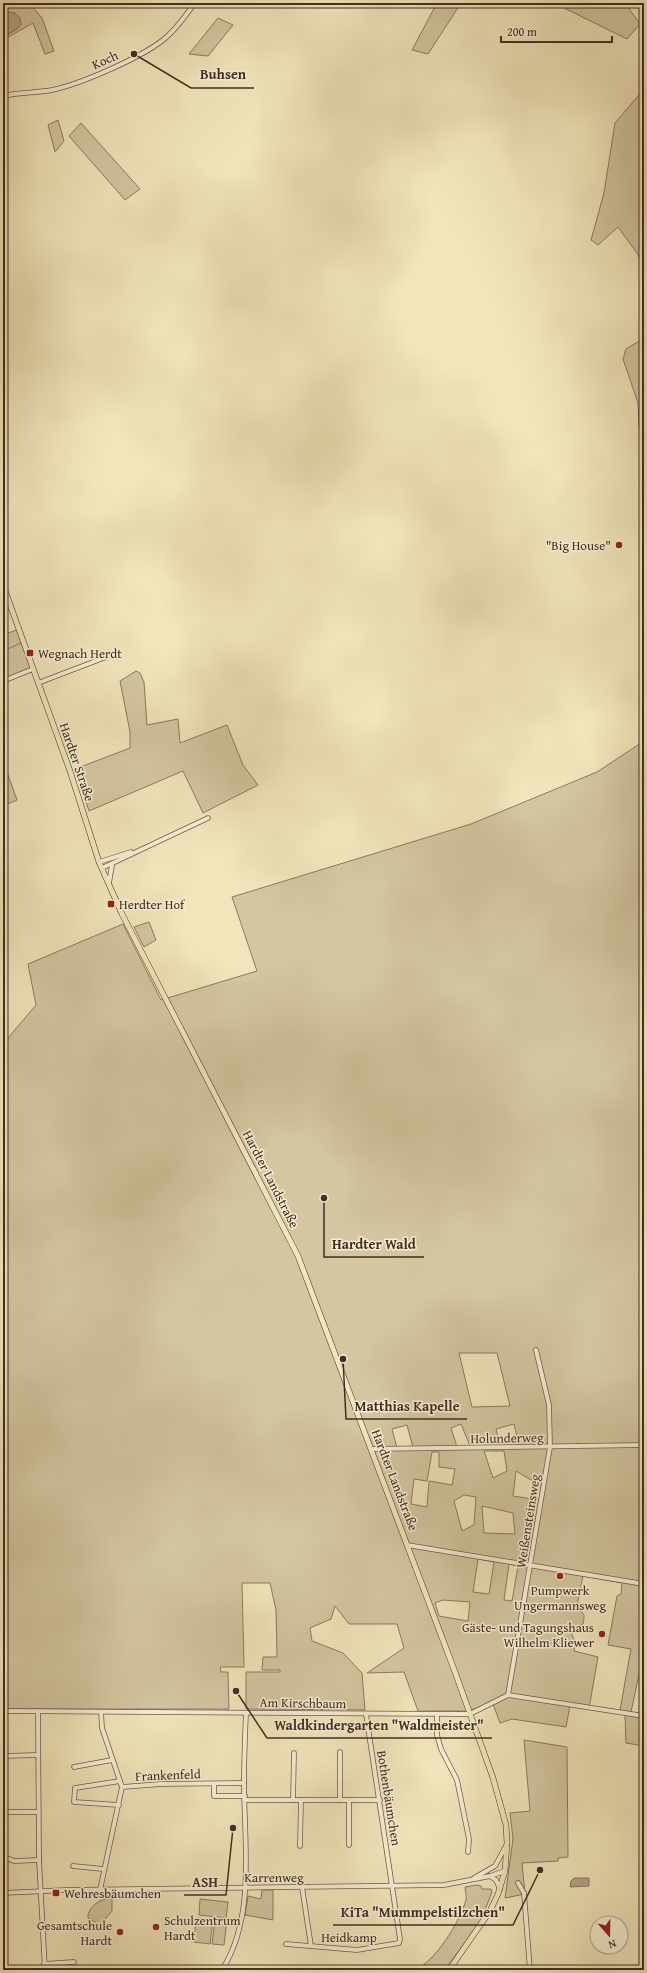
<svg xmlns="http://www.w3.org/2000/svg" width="647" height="1973" font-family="'Gentium Book Plus',serif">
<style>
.green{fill:#d3c6a1;stroke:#8a7a62;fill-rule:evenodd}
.water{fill:#b5a788;stroke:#867760}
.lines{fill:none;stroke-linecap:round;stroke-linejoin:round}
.stream{stroke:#867760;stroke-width:1}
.minor-casing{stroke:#6c5c4a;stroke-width:5.5}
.major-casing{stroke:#402e24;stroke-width:6}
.minor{stroke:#f6eed3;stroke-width:4}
.major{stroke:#f1e5bb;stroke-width:5}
.poi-dot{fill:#8f2418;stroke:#f6eed3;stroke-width:1.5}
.labels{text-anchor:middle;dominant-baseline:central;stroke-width:3;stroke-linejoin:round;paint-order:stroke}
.street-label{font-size:13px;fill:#402e24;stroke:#f6eed3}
.poi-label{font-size:13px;fill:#402e24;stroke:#f6eed3;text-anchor:start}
.leader{fill:none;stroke:#402e24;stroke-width:1.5}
.callout-dot{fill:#402e24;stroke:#f6eed3;stroke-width:1.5}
.callout-label{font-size:14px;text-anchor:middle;font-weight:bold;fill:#402e24;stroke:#f6eed3;stroke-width:3;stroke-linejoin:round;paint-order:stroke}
</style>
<rect width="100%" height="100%" fill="#f1e5bb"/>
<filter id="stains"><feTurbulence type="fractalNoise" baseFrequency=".005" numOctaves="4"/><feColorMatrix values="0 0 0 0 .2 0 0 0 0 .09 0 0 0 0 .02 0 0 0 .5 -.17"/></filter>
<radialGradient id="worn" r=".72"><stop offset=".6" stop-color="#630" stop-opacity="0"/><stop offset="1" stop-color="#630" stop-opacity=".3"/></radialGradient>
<g class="green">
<polygon points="12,3 29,3 42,18 54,51 45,54 33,23 3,40 3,37 17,29 20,18 15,13 7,12 3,16 3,11"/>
<polygon points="437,3 461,3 428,54 412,50"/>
<polygon points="554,3 625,3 640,24 627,39"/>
<polygon points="218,18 233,25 208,56 189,54"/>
<polygon points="644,89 644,268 637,253 618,227 598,245 591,240 604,193 615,123"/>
<polygon points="58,120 64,141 55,152 48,125"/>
<polygon points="81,123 140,189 125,200 69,136"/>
<polygon points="644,338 644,441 639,426 638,403 623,359 626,349"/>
<polygon points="19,629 33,669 3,680 3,635"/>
<polygon points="136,671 140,673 144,682 147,725 178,719 180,743 227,725 243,765 258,785 203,813 183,771 89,811 75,769 130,748 130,732 120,681"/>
<path d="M644,741V1651L631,1712L620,1710L631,1649L608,1645L617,1596L621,1594L622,1583L583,1576L577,1606C582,1616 586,1610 583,1624L574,1628L572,1635L576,1643L574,1651L598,1657L589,1708L570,1705L566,1727L512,1719L500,1723L493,1704L466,1711H418L404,1672L367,1673L404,1648L397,1624H349L335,1606L331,1619L310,1628L312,1641L343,1653L362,1673L365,1710L246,1709V1672H280V1670H262L263,1657H277L276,1610L270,1583H242L244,1667H220L221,1672H228L229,1709H3V1044L36,1005L28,964L123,924L161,1000L257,971L232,897L471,824L597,772ZM459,1353H497L510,1406L472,1407ZM461,1424L470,1446L457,1447L451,1428ZM514,1424L519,1445L500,1446L496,1429ZM407,1425L413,1447L397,1448L392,1429ZM484,1451H504L507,1471L493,1478ZM432,1452H439V1467L455,1469L452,1485L429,1481L427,1507L411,1504L414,1479L427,1481ZM516,1471L531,1480H542L539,1500L513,1496ZM464,1495L476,1497L474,1525L462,1531L454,1501ZM482,1506L513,1513L515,1534L484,1533ZM478,1559L494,1562L489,1594L473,1592ZM509,1564L518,1566L512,1601L504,1600ZM443,1600L470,1602L468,1621L439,1616L435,1603Z"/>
<polygon points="3,761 17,800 3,806"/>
<polygon points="149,922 156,940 144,947 134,927"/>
<polygon points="627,1714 644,1717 644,1746 626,1743 625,1716"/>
<polygon points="524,1740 567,1747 568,1857 558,1858 558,1861 522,1863 525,1894 505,1898 513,1839 510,1813 530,1811"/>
<path d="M477,1885L481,1886L482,1889H491L492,1892L481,1920L445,1970H414C435,1963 460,1921 466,1900C467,1896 465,1891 465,1887Z"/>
<polygon points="262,1890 273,1890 273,1920 245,1915 248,1896 261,1899"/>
<path d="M112,1898V1911L100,1925L88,1918V1914C93,1903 101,1899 112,1898Z"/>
<polygon points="200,1899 228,1902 226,1918 199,1915"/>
<polygon points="196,1918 213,1919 210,1944 194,1942"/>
<polygon points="215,1920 227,1921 224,1945 212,1944"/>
</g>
<g class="water">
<polygon points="7,12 15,13 20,18 21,24 17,29 3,37 3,16"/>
<polygon points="574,1878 589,1878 589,1886 570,1887 571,1881"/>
</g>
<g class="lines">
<polyline class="stream" points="3,651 21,643"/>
<defs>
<g id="minor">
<path d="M3,96C19,92 36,93 52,90C81,84 140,58 163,40C176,30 185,16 195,3"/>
<polyline points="3,681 33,669"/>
<polyline points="38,683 114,654"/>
<polyline points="99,862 131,852"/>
<polyline points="102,868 208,818"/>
<polyline points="109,883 112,865"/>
<polyline points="371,1449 644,1445"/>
<polyline points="407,1545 644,1584"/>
<polyline points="508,1695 550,1447 549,1405 536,1350"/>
<polyline points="3,1711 458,1714 470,1714 508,1695 644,1716"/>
<polyline points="38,1711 39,1860 45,1970"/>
<polyline points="437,1714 437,1735 441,1749 457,1780 469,1839 468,1852"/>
<polyline points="3,1756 38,1755"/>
<polyline points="74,1767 112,1760"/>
<polyline points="214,1784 214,1796 245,1796"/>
<polyline points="122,1787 161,1784 244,1783"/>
<polyline points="245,1800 380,1800"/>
<polyline points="293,1800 294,1753"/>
<polyline points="340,1800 340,1752"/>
<polyline points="349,1800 349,1845"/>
<polyline points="119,1805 74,1802 75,1788 120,1781"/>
<polyline points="5,1812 38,1812"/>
<polyline points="300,1846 301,1800"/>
<polyline points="7,1858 14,1861 39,1860"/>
<polyline points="73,1866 103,1869"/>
<polyline points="490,1876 496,1880 500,1889"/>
<polyline points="474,1878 495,1866 506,1846"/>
<polyline points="518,1883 524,1893 530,1970"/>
<polyline points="302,1887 311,1946"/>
<polyline points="100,1890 122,1787 102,1728 101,1712"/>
<polyline points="3,1893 67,1890 444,1885 490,1876 505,1871"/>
<polyline points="286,1944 357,1950 399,1943 400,1939 366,1714"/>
<polyline points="44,1964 74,1962"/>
<path d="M222,1970C256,1917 244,1843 244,1783C244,1759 245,1736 246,1713"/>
</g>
<polyline id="major" points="3,585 70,771 99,862 122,914 298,1256 455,1672 493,1778 506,1825 507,1843 505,1871 498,1894 490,1911 449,1970"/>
</defs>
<use href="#minor" class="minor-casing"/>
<use href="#major" class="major-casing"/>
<use href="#minor" class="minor"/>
<use href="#major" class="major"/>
</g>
<g class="poi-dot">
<circle cx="619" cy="545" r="4"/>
<rect x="26" y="649" width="8" height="8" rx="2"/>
<rect x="107" y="900" width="8" height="8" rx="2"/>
<circle cx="560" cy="1576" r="4"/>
<circle cx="602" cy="1634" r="4"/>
<rect x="52" y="1889" width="8" height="8" rx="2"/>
<circle cx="156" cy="1927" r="4"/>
<circle cx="120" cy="1932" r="4"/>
</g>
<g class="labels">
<g class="street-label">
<text transform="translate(105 60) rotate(-25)">Koch</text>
<text transform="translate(77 762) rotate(71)">Hardter Straße</text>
<text transform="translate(271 1179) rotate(63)">Hardter Landstraße</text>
<text transform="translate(507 1438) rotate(-1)">Holunderweg</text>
<text transform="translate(395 1480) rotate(69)">Hardter Landstraße</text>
<text transform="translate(528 1521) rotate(-81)">Weißensteinsweg</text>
<text transform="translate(303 1703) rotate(1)">Am Kirschbaum</text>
<text transform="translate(168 1775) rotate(-2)">Frankenfeld</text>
<text transform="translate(389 1798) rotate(81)">Bothenbäumchen</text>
<text x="274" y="1877">Karrenweg</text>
<text x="349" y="1937">Heidkamp</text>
</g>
<g class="poi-label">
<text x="611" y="545" text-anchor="end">"Big House"</text>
<text x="38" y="653">Wegnach Herdt</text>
<text x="119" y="904">Herdter Hof</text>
<text x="560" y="1590" text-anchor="middle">Pumpwerk<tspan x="560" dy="15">Ungermannsweg</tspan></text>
<text x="594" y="1627" text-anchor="end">Gäste- und Tagungshaus<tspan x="594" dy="15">Wilhelm Kliewer</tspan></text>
<text x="64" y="1893">Wehresbäumchen</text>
<text x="164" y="1920">Schulzentrum<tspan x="164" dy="15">Hardt</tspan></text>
<text x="112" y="1925" text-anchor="end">Gesamtschule<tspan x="112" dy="15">Hardt</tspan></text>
</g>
</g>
<path class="leader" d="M134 54L191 88H254M324 1198L324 1257H424M343 1359L346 1419H467M236 1691L267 1738H492M233 1828L226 1895H184M540 1870L513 1925H333"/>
<g class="callout-dot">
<circle cx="134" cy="54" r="4"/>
<circle cx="324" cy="1198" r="4"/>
<circle cx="343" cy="1359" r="4"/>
<circle cx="236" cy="1691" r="4"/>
<circle cx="233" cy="1828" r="4"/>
<circle cx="540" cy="1870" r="4"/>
</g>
<g class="callout-label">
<text x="223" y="79">Buhsen</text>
<text x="374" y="1249">Hardter Wald</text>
<text x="407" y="1411">Matthias Kapelle</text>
<text x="379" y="1730">Waldkindergarten "Waldmeister"</text>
<text x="205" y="1887">ASH</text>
<text x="423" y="1917">KiTa "Mummpelstilzchen"</text>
</g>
<rect width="647" height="1973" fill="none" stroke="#f1e5bb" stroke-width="16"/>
<rect x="4" y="4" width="639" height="1965" fill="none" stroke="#402e24" stroke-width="2"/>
<rect x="8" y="8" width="631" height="1957" fill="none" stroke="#402e24"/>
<g transform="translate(609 1935) rotate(160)"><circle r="19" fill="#f6eed3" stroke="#ada18d"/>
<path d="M0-3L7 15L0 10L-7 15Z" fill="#8f2418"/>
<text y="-6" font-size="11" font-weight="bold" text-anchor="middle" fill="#402e24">N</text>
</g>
<path d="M501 36v6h111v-6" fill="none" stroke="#402e24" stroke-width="2"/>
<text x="507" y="36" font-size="12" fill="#402e24" stroke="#f6eed3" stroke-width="3" paint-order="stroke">200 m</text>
<rect width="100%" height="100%" filter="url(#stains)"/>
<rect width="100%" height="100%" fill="url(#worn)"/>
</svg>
